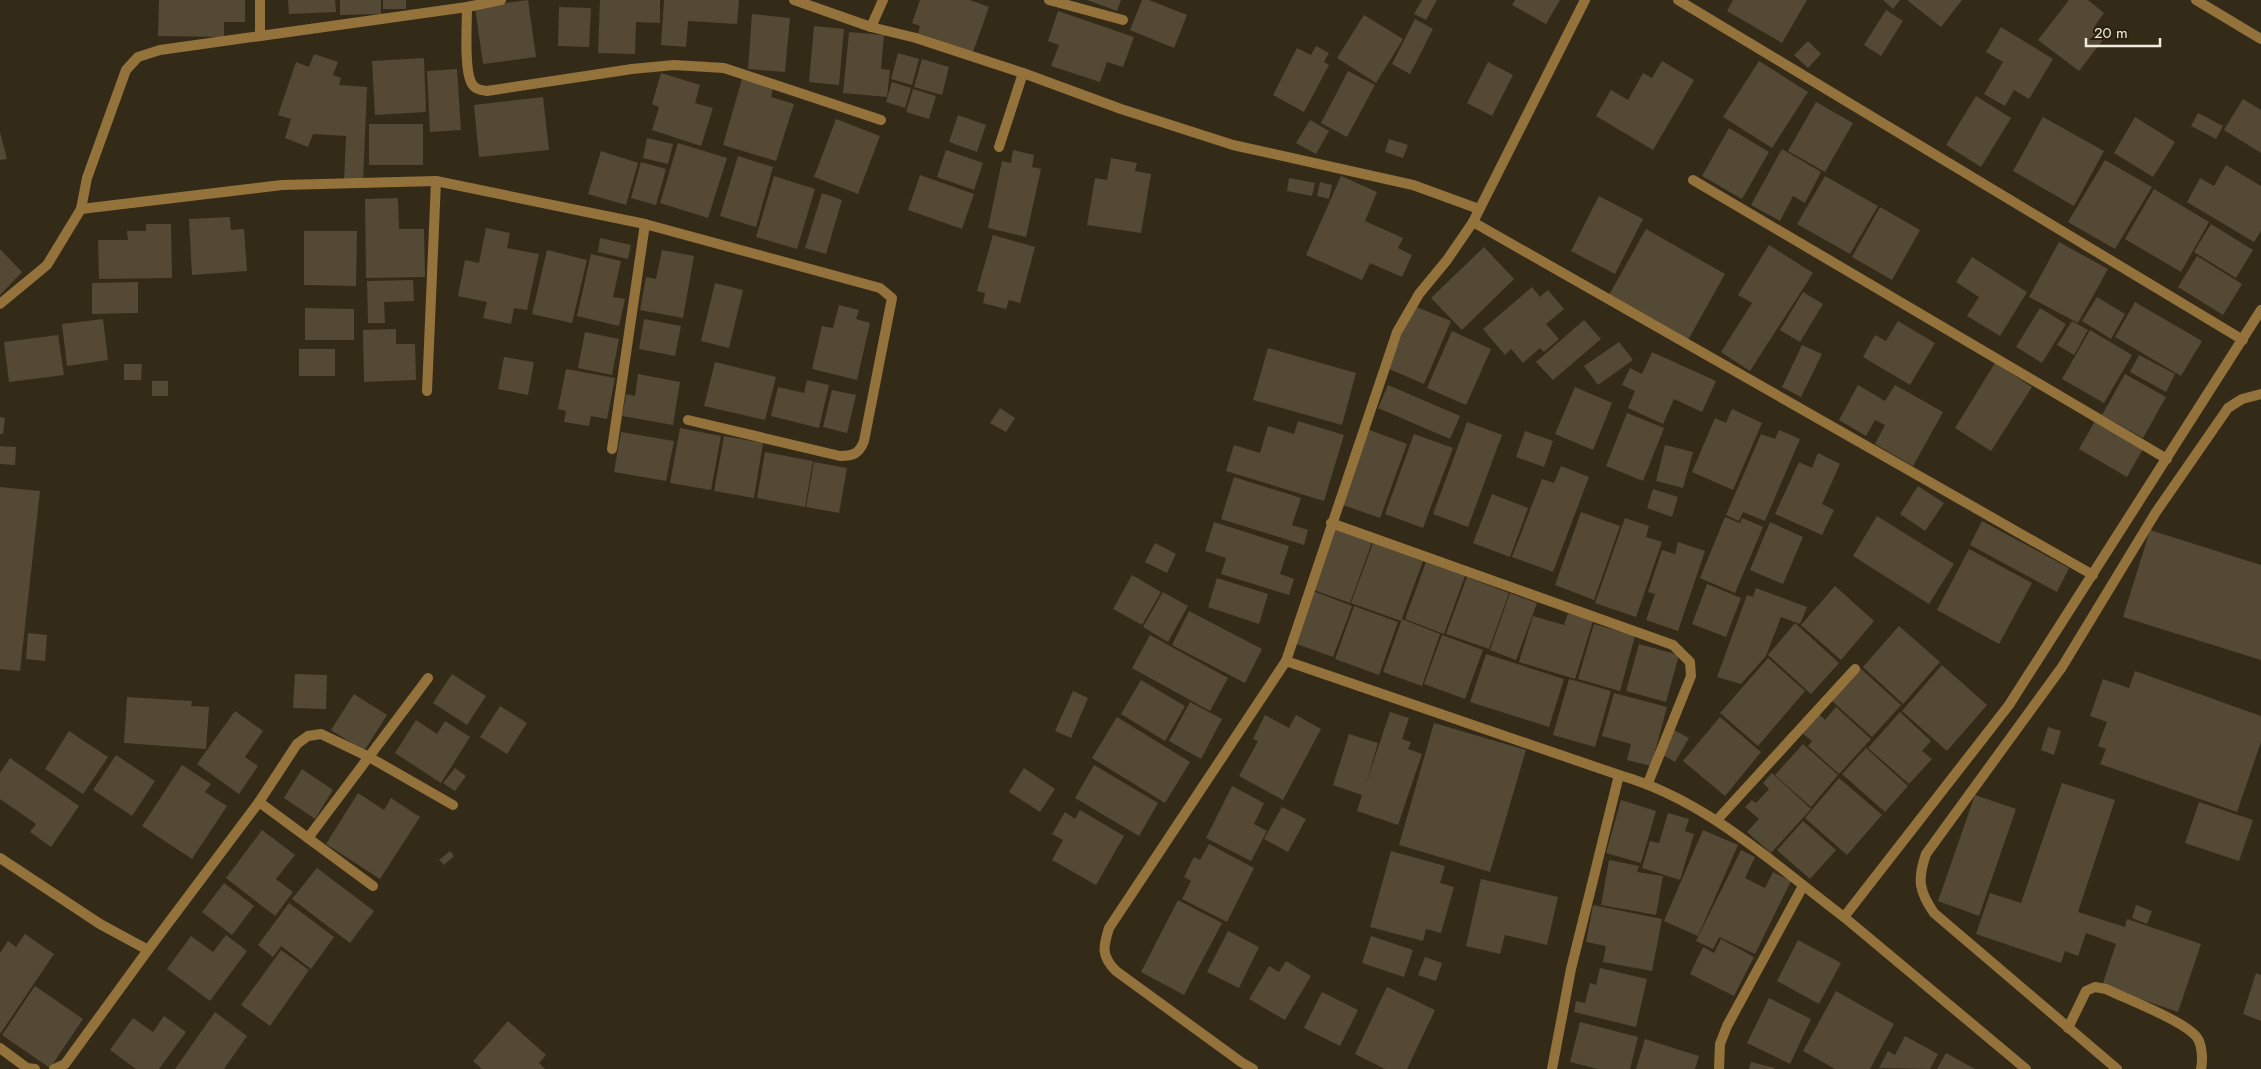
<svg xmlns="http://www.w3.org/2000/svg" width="2261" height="1069" font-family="Jost,sans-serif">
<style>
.building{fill:#534935}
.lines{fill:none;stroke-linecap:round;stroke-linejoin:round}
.service{stroke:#94723b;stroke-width:10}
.minor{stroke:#94723b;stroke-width:10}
.tertiary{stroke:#94723b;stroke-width:10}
</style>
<rect width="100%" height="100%" fill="#342a18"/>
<g class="building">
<polygon points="159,0 245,0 245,22 224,22 224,37 158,36"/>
<polygon points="288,0 335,0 336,12 289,14"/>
<polygon points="340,0 381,0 381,14 340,15"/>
<rect x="383" y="0" width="23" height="9"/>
<polygon points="528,0 536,57 483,64 475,7"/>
<polygon points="600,0 660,0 660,23 636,22 635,54 598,53"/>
<polygon points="664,0 739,0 737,24 688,21 686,47 661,45"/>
<polygon points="920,0 970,0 989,7 973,52 918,33 920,26 912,23"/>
<polygon points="1087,0 1121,0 1117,11"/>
<polygon points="1142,0 1149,0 1187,15 1174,48 1130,30"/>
<polygon points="1422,0 1437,0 1426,20 1414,14"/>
<polygon points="1515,0 1560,0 1546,24 1512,5"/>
<polygon points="1733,0 1807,0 1782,43 1727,11"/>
<polygon points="1883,0 1900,0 1893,9"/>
<polygon points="1907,0 1962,0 1941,27"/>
<polygon points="2069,0 2088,0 2104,13 2094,27 2106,36 2079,71 2038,40"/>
<polygon points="559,7 591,8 589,47 558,46"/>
<polygon points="1886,10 1903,21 1881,56 1864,45"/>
<polygon points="1058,11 1134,37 1123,67 1107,62 1100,82 1051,66 1059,45 1048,41"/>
<polygon points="752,14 790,18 785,72 748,69"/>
<polygon points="1364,15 1403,39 1376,83 1337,58"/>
<polygon points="1415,19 1433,29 1410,74 1392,64"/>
<polygon points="814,26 844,29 839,85 809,82"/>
<polygon points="2001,27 2053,59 2029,99 2014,90 2005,106 1984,94 2003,62 1986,52"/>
<polygon points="849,32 884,35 881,69 890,70 887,97 843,93"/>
<polygon points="1808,41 1821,54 1808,68 1794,55"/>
<polygon points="1316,46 1329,53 1324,62 1329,65 1304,112 1273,95 1297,48 1311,55"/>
<polygon points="898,53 919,59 912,85 891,79"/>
<polygon points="314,54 338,62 333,75 341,78 339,85 367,87 363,182 344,181 346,136 313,134 308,147 285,138 291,119 278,115 296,62 309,67"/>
<polygon points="424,58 426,112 375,115 372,61"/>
<polygon points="922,59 949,67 942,95 914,87"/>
<polygon points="1662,61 1694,80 1653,150 1596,116 1611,90 1628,100 1643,73 1652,78"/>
<polygon points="1759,61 1808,92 1772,148 1723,117"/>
<polygon points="1488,62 1513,75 1492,116 1467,103"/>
<polygon points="457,69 461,130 430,132 427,71"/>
<polygon points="1348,71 1375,85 1347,137 1321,123"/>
<polygon points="661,73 700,85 695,103 713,108 701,146 652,130 659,107 652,104"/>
<polygon points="742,79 773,89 771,97 794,104 776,161 723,145"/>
<polygon points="892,82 911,88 905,108 886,102"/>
<polygon points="913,89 936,96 929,119 906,112"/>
<polygon points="1976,96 2011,118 1981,167 1946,145"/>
<polygon points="543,97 549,150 479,157 474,105"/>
<polygon points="2243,99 2261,110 2261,153 2224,130"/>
<polygon points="1816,102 1853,123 1825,172 1788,151"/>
<polygon points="2198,113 2223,126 2216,139 2191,126"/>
<polygon points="958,115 986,125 977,152 949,142"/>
<polygon points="2043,117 2104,151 2074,206 2013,171"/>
<polygon points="2135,117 2175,142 2153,177 2114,153"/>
<polygon points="836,119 880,136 858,194 814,177"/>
<polygon points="1310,120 1329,131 1316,154 1296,143"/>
<rect x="369" y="124" width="54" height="41"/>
<polygon points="1729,128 1769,152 1742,199 1702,176"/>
<polygon points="0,132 7,159 0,160"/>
<polygon points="647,138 673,144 668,164 643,158"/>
<polygon points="1389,139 1408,145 1403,158 1385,152"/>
<polygon points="678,143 727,158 708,218 660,203"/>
<polygon points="1782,149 1821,172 1805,203 1793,196 1780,221 1751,205"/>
<polygon points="946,150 983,163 974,190 937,177"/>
<polygon points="1013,150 1034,155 1032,167 1041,169 1026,237 988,228 1002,161 1011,163"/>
<polygon points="601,151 638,163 626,205 588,194"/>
<polygon points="738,156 773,167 756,227 720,216"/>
<polygon points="1111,158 1137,163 1135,171 1151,174 1141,233 1087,225 1095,178 1107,180"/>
<polygon points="2105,160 2152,187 2115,249 2068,222"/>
<polygon points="641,162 666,169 656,205 631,198"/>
<polygon points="2226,165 2261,186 2261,231 2254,242 2187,202 2200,178 2214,186"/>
<polygon points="920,175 974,194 962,229 908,210"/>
<polygon points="774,176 815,189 797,249 756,237"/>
<polygon points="1341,176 1377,192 1365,221 1403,238 1398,248 1412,255 1402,277 1370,263 1362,280 1306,255"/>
<polygon points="1825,176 1878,206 1850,254 1797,224"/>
<polygon points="1289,178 1315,183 1312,196 1287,191"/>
<polygon points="1320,182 1332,185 1329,199 1317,196"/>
<polygon points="2154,189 2209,222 2181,272 2125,239"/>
<polygon points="822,193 842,200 826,254 805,248"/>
<polygon points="1599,196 1643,219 1615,274 1571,251"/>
<polygon points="398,198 399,229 424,229 425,277 366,278 365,199"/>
<polygon points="1880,207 1920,230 1892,280 1852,257"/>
<polygon points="230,217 231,230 244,229 247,271 192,275 189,219"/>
<polygon points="146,224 171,224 172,278 99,279 98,240 128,240 127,231 146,231"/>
<polygon points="2211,224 2253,250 2236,278 2194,252"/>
<polygon points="486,228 510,233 507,248 539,254 527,310 514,308 511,324 483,318 487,302 458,296 465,260 479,263"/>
<polygon points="1646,229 1725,274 1688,340 1609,295"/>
<polygon points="304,231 357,231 356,286 304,285"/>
<polygon points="993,235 1035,247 1020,303 1009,300 1006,309 983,303 985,293 977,291"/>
<polygon points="600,238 631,245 628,259 598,252"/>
<polygon points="2059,242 2108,269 2078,323 2029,297"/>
<polygon points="1769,245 1813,273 1750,371 1721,352 1752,303 1738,295"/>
<polygon points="1484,247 1514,279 1462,330 1431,298"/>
<polygon points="0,249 22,272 0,295"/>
<polygon points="547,250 587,260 572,323 532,314"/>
<polygon points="662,250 694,256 683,318 640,310 646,277 656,279"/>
<polygon points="591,254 621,261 613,297 625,299 619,326 577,316"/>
<polygon points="2197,256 2242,284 2223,315 2178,287"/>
<polygon points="1972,257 2027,292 2000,336 1967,316 1979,297 1956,282"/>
<polygon points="413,280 414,301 384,302 385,323 368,323 367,281"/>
<polygon points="138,282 138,313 92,314 92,283"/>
<polygon points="715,283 743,290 729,348 701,341"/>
<polygon points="1532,287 1540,297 1548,290 1564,309 1546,324 1559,339 1544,352 1540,348 1523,363 1511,349 1505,355 1483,329"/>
<polygon points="1803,292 1823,304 1800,342 1780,330"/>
<polygon points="2097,297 2125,314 2111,339 2082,321"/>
<polygon points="2135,302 2202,341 2181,376 2115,337"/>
<polygon points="839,305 859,310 856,319 870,323 857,380 812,369 822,326 833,328"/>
<polygon points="1414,306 1451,321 1424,384 1387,368"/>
<polygon points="305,308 354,309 354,340 305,340"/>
<polygon points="2040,308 2066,324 2042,363 2016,347"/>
<polygon points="103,319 108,360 67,366 62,324"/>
<polygon points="644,319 681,326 675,356 639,349"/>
<polygon points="1584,320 1601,339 1553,380 1536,362"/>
<polygon points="1898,321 1935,343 1910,385 1863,357 1875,335 1886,341"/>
<polygon points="2072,321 2088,330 2074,355 2057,345"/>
<polygon points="396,329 396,344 415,344 416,380 364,382 363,330"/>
<polygon points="2090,330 2132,355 2104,403 2062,379"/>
<polygon points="1452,331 1491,349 1466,405 1427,388"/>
<polygon points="585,332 619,339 612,375 578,368"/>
<polygon points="58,335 64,375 9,382 4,342"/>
<polygon points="1619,342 1633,360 1598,385 1584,366"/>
<polygon points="1802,345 1822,354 1801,397 1782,387"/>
<polygon points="1268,348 1356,373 1342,425 1253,400"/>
<rect x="299" y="349" width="36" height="27"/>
<polygon points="1652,352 1716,381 1702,412 1674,399 1663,424 1628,408 1635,391 1622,385 1630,368 1642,374"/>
<polygon points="2139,355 2175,374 2166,392 2130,372"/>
<polygon points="504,357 534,362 528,395 498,389"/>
<polygon points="715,362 776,377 765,420 704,406"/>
<polygon points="1995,363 2032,387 1991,451 1955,428"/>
<polygon points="124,364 142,364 141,380 124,380"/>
<polygon points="566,369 615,378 607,419 591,416 589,426 564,422 566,411 558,409"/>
<polygon points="638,374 680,382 673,425 622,416 626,394 635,396"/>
<polygon points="2125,374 2166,397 2143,438 2102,415"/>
<polygon points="807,380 829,385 819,428 771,416 778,387 804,393"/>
<rect x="152" y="381" width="16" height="15"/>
<polygon points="1388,385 1460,416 1450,439 1378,408"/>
<polygon points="1858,385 1885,401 1895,385 1943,412 1913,466 1875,444 1885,425 1875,420 1866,436 1839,420"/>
<polygon points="1575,387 1612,403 1593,450 1555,434"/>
<polygon points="832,390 856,395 847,433 823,427"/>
<polygon points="1000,408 1015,418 1006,432 990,423"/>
<polygon points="1732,409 1762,423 1733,490 1692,472 1715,418 1726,423"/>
<polygon points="1627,413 1664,428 1643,481 1606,466"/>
<polygon points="0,417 5,418 3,434 0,434"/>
<polygon points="1298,421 1344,435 1324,501 1226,471 1234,445 1260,453 1268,426 1294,434"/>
<polygon points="2095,421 2143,449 2127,477 2079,449"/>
<polygon points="1467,422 1502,435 1468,527 1433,514"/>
<polygon points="680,428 721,436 711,490 670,483"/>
<polygon points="1367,429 1407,444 1380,518 1340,504"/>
<polygon points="1779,430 1800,439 1765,521 1743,512 1739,521 1726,515 1761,434 1775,439"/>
<polygon points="1525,431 1553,441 1544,467 1516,457"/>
<polygon points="621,432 674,441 666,481 614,472"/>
<polygon points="1414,434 1453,448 1423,528 1385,514"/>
<polygon points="724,436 763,443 754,498 714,491"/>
<polygon points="1665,445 1693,452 1683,488 1656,481"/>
<polygon points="0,446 16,447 15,465 0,464"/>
<polygon points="765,452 813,461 805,507 757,498"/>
<polygon points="1818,453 1840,464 1822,504 1834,510 1822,535 1775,514 1799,462 1812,468"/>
<polygon points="814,462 847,468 839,513 806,507"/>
<polygon points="1561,466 1589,477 1553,572 1512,557 1542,479 1554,483"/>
<polygon points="1234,477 1301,498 1292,525 1308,530 1304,545 1221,519"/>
<polygon points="1918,486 1944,503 1925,531 1900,514"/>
<polygon points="0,487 40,491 20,671 0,669"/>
<polygon points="1653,489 1678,497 1672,517 1647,508"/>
<polygon points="1492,494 1528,508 1510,557 1473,543"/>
<polygon points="1581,512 1620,526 1594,600 1555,585"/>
<polygon points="1877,516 1954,564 1929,604 1853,556"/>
<polygon points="1725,517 1740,523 1742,518 1763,527 1735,593 1700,578"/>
<polygon points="1625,518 1649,526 1646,537 1662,542 1636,617 1595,603"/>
<polygon points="1982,521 2069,568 2057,592 1970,545"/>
<polygon points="1214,522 1289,546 1280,574 1294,579 1289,595 1221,574 1226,558 1205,551"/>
<polygon points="1770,522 1803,537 1783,584 1750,570"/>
<polygon points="1333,528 1372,542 1350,603 1311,589"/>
<polygon points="2150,530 2261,565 2261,660 2123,617"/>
<polygon points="1678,542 1705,551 1678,631 1646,620 1655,594 1648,592 1662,550 1675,554"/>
<polygon points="1155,543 1176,554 1167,573 1145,562"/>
<polygon points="1373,543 1423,561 1401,621 1351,603"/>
<polygon points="1969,549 2032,583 1999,644 1937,610"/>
<polygon points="1426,562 1465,576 1444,634 1405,619"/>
<polygon points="1132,575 1161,592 1142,625 1113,609"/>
<polygon points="1467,577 1509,593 1489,649 1446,634"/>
<polygon points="1217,578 1268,594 1259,624 1208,607"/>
<polygon points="1707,584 1741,598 1726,637 1692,624"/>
<polygon points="1835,586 1874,621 1841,660 1801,625"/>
<polygon points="1756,588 1807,607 1800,624 1781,617 1766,656 1741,684 1717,677 1747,595 1753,597"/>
<polygon points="1313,591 1352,606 1333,657 1294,643"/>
<polygon points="1163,592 1188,606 1168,642 1143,627"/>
<polygon points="1510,593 1537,603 1516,660 1490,650"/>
<polygon points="1354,606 1398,622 1379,675 1335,659"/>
<polygon points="1189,611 1262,649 1245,683 1172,645"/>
<polygon points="1568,613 1593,621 1575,679 1519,662 1533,616 1564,625"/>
<polygon points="1402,619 1440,634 1422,686 1383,672"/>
<polygon points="1795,623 1839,663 1811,694 1768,655"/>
<polygon points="1594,624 1635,636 1620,691 1578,679"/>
<polygon points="1899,626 1940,662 1903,704 1863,667"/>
<polygon points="28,633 47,635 45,661 26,659"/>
<polygon points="1150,635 1228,678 1210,711 1132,668"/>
<polygon points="1442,635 1483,650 1465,699 1424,684"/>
<polygon points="1639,644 1679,655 1666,702 1626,691"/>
<polygon points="1486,654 1564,679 1549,727 1470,702"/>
<polygon points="1768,658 1805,691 1758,746 1720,713"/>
<polygon points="1942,665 1987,705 1947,751 1902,711"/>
<polygon points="1860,668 1901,705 1872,737 1831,700"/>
<polygon points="2135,671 2261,716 2261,742 2237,812 2100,764 2106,749 2098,746 2107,722 2090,716 2103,679 2129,688"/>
<polygon points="295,674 327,675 326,709 293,708"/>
<polygon points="452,674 486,696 467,725 433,703"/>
<polygon points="1569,679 1611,691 1595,747 1553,735"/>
<polygon points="1141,680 1185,706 1165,741 1121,714"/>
<polygon points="1073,691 1088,698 1071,738 1055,731"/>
<polygon points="1614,693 1667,707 1651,766 1627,760 1631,744 1602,736"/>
<polygon points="354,694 387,715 364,751 331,730"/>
<polygon points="127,697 192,701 191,706 209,707 206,749 124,743"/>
<polygon points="1190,702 1222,719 1201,759 1169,741"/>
<polygon points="500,706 527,723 507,754 480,737"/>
<polygon points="1836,707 1871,739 1839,774 1808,746 1812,741 1802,733 1819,714 1825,720"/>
<polygon points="235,711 263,731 245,757 258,766 239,794 197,764"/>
<polygon points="1390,712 1409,718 1402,739 1411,742 1408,749 1422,754 1398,825 1357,811 1362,795 1333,785 1349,734 1378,743 1366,784"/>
<polygon points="1900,712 1931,741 1922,751 1932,759 1909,784 1868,748"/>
<polygon points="1265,715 1289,728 1296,715 1321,729 1283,800 1239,776 1258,741 1253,739"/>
<polygon points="1117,717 1190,762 1165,803 1092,758"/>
<polygon points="1720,717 1761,752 1725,796 1683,761"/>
<polygon points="416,720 437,734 445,721 470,737 441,783 395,753"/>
<polygon points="1434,723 1526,750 1490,872 1399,845"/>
<polygon points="2048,727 2061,731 2054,755 2041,750"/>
<polygon points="1674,730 1689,738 1675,762 1661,754"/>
<polygon points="69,731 108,757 83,794 45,769"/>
<polygon points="1803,744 1838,775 1811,807 1775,775"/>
<polygon points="1866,748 1908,786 1885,812 1842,774"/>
<polygon points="116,755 155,781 132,816 93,790"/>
<polygon points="10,758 79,806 51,847 30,832 36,824 0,799 0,773"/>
<polygon points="182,765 211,784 205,792 227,806 192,859 142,826"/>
<polygon points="1094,765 1158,803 1139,836 1075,798"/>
<polygon points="455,768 466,776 455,791 443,783"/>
<polygon points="1024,768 1055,789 1040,812 1009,792"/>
<polygon points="302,769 333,790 315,819 284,798"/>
<polygon points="1772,773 1811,809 1771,853 1747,832 1759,819 1745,807 1752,800 1756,803 1769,789 1763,783"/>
<polygon points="1839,778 1882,815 1847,855 1805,818"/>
<polygon points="2062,783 2115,800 2078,912 2125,927 2127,919 2201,944 2178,1012 2102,986 2116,944 2086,933 2078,956 2065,951 2061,963 1976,934 1990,893 2021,903"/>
<polygon points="1232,786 1264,803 1254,824 1267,831 1251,861 1206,838"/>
<polygon points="358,793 384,810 391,798 420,817 380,879 326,844"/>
<polygon points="1975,795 2016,809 1979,916 1938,901"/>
<polygon points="1621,800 1656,811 1641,863 1606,853"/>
<polygon points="2199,802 2253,820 2239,861 2185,843"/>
<polygon points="1282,807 1306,819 1288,852 1264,839"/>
<polygon points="1080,810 1124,836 1096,885 1052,860 1063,840 1052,834 1065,812 1075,819"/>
<polygon points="1668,813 1689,819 1685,831 1694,834 1680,880 1642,868 1650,841 1659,843"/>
<polygon points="1803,821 1836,850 1810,879 1777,850"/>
<polygon points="262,830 295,855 276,879 293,892 275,916 226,878"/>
<polygon points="1703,830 1738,845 1698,936 1664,921"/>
<polygon points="1209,844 1254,868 1227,922 1182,899 1191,881 1184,877 1194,857 1200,860"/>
<polygon points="1741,850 1755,857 1745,878 1765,888 1773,872 1791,881 1755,954 1719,937 1713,949 1696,941"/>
<polygon points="450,851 454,856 444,865 439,860"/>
<polygon points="1391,851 1445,866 1440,883 1454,887 1441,933 1426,929 1423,941 1370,927"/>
<polygon points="1609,860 1639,866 1637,872 1663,876 1656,915 1601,905"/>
<polygon points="317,868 374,911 350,943 292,899"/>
<polygon points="1481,879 1558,897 1547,945 1505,935 1500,954 1466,946"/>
<polygon points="224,883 254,906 232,935 202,912"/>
<polygon points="1178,900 1222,923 1184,995 1141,972"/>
<polygon points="289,903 334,937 311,969 281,946 273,957 258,945"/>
<polygon points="1593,905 1662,919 1652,971 1603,962 1606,946 1586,942"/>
<polygon points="2136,905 2152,911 2147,924 2132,918"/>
<polygon points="1228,931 1259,947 1239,988 1207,972"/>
<polygon points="25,934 54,954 0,1034 0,953 8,941 16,947"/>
<polygon points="226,935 247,951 210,1001 167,969 191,936 213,952"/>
<polygon points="1371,936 1413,950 1404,977 1362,963"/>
<polygon points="1721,939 1754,957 1734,996 1690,974 1703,947 1714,953"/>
<polygon points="1798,940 1841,963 1819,1004 1777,981"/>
<polygon points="281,950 309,970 270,1026 241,1005"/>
<polygon points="1425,957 1442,963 1436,981 1418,975"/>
<polygon points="1286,961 1311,976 1285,1020 1249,999 1269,966 1279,972"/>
<polygon points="1600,968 1647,979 1636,1027 1574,1012 1576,1001 1585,1003 1590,983 1596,985"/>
<polygon points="2256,973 2261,975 2261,1021 2243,1014"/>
<polygon points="35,986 83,1019 50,1068 2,1035"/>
<polygon points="1387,987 1435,1010 1407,1069 1385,1069 1355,1054"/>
<polygon points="1836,991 1894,1024 1870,1069 1835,1069 1803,1051"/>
<polygon points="1322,992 1358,1010 1340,1046 1304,1028"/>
<polygon points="1769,998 1811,1019 1790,1064 1747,1043"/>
<polygon points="215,1012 247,1036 224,1069 175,1069"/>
<polygon points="164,1016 186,1032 159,1069 136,1069 110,1050 133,1018 153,1032"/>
<polygon points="508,1021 546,1055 539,1063 545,1069 482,1069 473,1061"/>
<polygon points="1580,1022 1638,1037 1630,1069 1598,1069 1570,1062"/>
<polygon points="1905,1036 1938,1054 1930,1069 1879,1068 1888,1051 1895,1055"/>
<polygon points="1645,1039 1699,1056 1695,1069 1636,1069"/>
<polygon points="1946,1053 1975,1069 1937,1069"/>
<polygon points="1751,1062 1775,1068 1774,1069 1749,1069"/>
</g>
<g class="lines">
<g class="service">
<path d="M2068,1028L2086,991L2095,987L2106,989C2126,999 2188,1022 2198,1039C2202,1046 2203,1061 2201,1069"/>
<path d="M2117,1069L1934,913C1919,891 1917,880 1926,854L2062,667L2156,512L2228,408L2242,399L2261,394"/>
</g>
<g class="minor">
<polyline points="794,0 871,27 916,38 1023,73 1121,109 1233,145 1413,185 1479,209"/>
<polyline points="1049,0 1123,20"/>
<polyline points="1678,0 2243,340"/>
<polyline points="2196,0 2261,39"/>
<path d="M467,7C467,24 464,68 471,82C474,89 480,90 487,91L632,69L674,65L724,68L881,120"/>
<polyline points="871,27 883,0"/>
<polyline points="260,35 260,0"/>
<polyline points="999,147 1023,73"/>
<polyline points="1693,180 2167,459"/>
<path d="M81,209L282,185L436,181L645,224L880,288L892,298L864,441C859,454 853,456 840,456L688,420"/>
<polyline points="1473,222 2093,575"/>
<polyline points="0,304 47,265 81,209 87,178 126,70 138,57 160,50 467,7 501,0"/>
<polyline points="427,391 436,181"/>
<polyline points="612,449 645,224"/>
<polyline points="1331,523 1673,645 1690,662 1691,676 1648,783"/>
<polyline points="1286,661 1397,332 1419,294 1447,260 1473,222 1585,0"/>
<polyline points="259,802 373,886"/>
<polyline points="1717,820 1855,669"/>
<polyline points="308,838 428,678"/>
<polyline points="0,858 100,924 148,950 259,802 297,744 308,736 321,734 369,757 453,805"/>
<polyline points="0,1048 27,1068 35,1069"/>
<polyline points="54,1069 65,1064 148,950"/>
<path d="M1253,1069L1241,1062L1116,971C1101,956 1103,947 1109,928L1286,661L1619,775C1705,799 1774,864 1844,917"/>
<polyline points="1552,1069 1571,969 1619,775"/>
<polyline points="1719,1069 1720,1044 1727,1026 1803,886"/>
</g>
<polyline class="tertiary" points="2026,1069 1844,917 2009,705 2261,310"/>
</g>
<path d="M2086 38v8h74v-8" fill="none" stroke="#f2ebe0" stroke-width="2.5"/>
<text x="2094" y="38" font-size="15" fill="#f2ebe0" stroke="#2a210e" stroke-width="4" paint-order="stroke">20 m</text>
</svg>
